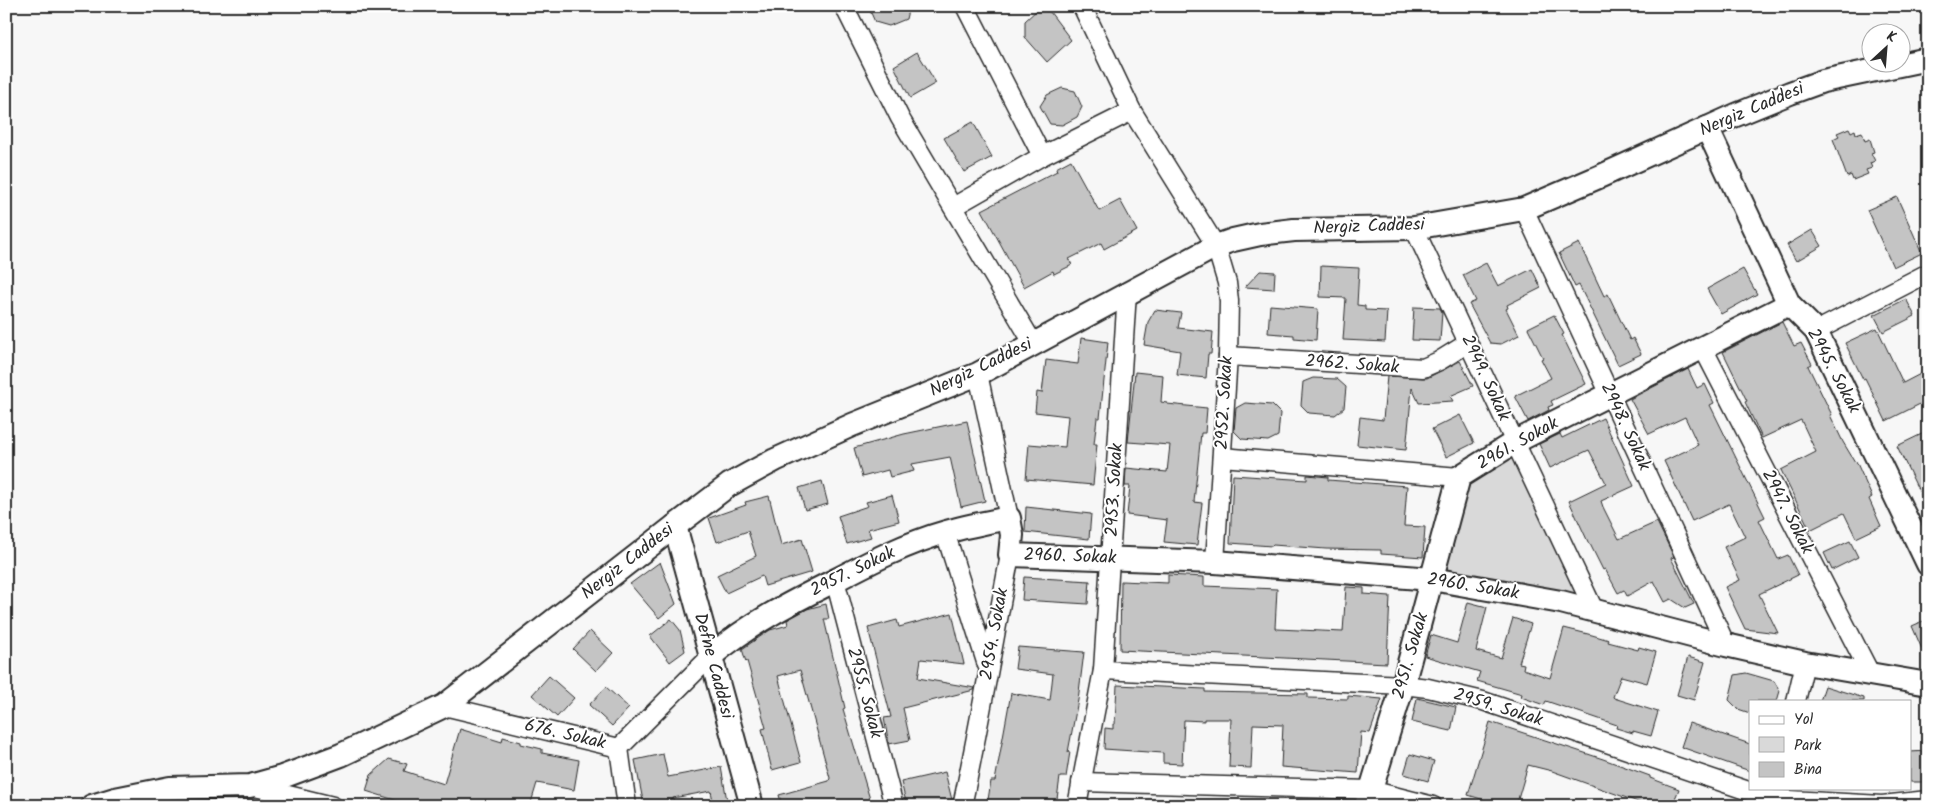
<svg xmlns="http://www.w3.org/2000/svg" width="1934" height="812" font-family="Kalam,sans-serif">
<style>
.green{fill:#d9d9d9;stroke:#828282}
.building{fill:#c4c4c4;stroke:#2b2b2b}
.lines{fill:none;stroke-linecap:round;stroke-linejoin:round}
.minor-casing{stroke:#2b2b2b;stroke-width:21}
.tertiary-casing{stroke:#2b2b2b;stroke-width:26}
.minor{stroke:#fff;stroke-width:18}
.tertiary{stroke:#fff;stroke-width:22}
.labels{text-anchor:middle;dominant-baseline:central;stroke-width:4;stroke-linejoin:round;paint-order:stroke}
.street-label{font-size:18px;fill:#2b2b2b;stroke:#fff}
</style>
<rect width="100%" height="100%" fill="#f7f7f7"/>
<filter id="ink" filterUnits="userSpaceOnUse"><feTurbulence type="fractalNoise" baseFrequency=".02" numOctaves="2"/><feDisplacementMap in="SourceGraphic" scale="10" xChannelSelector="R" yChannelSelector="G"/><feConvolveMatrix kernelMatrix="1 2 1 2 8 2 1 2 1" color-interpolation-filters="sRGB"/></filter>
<g filter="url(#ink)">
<polygon class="green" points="1512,455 1578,592 1568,600 1441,570 1460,488"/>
<g class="building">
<polygon points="868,6 909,6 906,19 889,26 875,22"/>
<polygon points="1038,9 1050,12 1071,40 1047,62 1025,37 1025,21"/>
<polygon points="917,52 936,83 910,98 894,66"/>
<polygon points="1062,88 1075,91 1082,107 1077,117 1062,125 1050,124 1040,106 1047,95"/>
<polygon points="973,122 992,157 964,172 944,138"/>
<polygon points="1849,128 1851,132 1855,130 1856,134 1862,132 1865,141 1870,139 1874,152 1871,153 1875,161 1870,163 1872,168 1866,170 1868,174 1853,180 1851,175 1847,177 1833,139 1839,136 1837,133"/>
<polygon points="1071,160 1099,211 1120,200 1137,231 1104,249 1101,243 1069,259 1072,265 1054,274 1053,271 1024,287 982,210 1057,171 1056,168"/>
<polygon points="1897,197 1922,253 1893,267 1867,210"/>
<polygon points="1812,230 1822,246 1796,261 1787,245"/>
<polygon points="1579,243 1604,296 1608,294 1630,340 1633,338 1641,354 1618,365 1579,285 1575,287 1559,253"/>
<polygon points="1486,263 1498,286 1532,269 1541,288 1507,305 1508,308 1506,309 1519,335 1501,344 1490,343 1469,304 1476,301 1463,275"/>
<polygon points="1321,266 1359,268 1357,305 1365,306 1365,310 1387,311 1385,342 1343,340 1346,298 1320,297"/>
<polygon points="1743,269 1757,294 1721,314 1707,289"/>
<polygon points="1260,271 1275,272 1274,289 1245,287"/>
<polygon points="1906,299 1915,316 1883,332 1874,315"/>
<polygon points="1270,305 1318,309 1316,340 1294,338 1294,335 1268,333"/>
<polygon points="1414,307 1440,308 1442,312 1440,341 1412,340"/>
<polygon points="1155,310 1181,313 1178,328 1213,332 1211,354 1208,354 1206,378 1177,375 1180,351 1144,345 1148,322"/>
<polygon points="1554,315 1564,334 1562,335 1586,384 1551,401 1553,405 1548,407 1549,410 1528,421 1515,396 1551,378 1541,359 1543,358 1528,328"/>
<polygon points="1782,322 1794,346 1801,343 1812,364 1808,366 1832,415 1830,415 1843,442 1855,462 1856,461 1872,497 1869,499 1881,526 1856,538 1844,513 1810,530 1781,470 1816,452 1801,420 1762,438 1745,402 1747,401 1723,352"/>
<polygon points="1877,328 1903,383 1928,370 1928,400 1886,421 1865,378 1863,379 1845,343"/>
<polygon points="1081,338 1108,342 1100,418 1097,418 1094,444 1097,444 1093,485 1026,479 1029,444 1065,447 1068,416 1035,412 1037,392 1042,393 1046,360 1078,364"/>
<polygon points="1460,361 1473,386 1450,396 1453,401 1419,403 1412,388 1406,450 1357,445 1360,417 1383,420 1387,376 1427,378"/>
<polygon points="1688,369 1697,388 1705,384 1714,403 1710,405 1765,517 1759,520 1778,559 1788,555 1798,575 1759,594 1778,633 1745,629 1725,587 1740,580 1724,547 1745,537 1729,504 1692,521 1664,461 1698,445 1685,417 1649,434 1630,399"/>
<polygon points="1135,372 1163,375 1161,402 1167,403 1167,404 1207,408 1205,433 1201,433 1194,502 1202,503 1197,545 1164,542 1167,520 1127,515 1130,486 1125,486 1126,468 1167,472 1170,445 1128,442"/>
<polygon points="1313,378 1337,379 1346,387 1344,408 1335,415 1309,413 1301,405 1303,382"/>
<polygon points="1245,403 1272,405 1280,413 1278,436 1268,441 1242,439 1234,431 1236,408"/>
<polygon points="1460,415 1474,443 1446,457 1432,429"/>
<polygon points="1603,418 1634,486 1601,501 1603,507 1619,539 1657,522 1674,557 1671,558 1694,604 1685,608 1671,599 1665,602 1654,581 1627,596 1624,590 1618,593 1605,569 1603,570 1590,544 1589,544 1569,501 1606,483 1589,450 1550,468 1539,444 1560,434 1562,438"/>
<polygon points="967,421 985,501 961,507 950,457 912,464 914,471 890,477 888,470 862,477 854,448 904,434"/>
<polygon points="1928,431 1928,510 1897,446"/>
<polygon points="1233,475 1307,480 1307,475 1328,477 1328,480 1407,486 1404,526 1425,527 1423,557 1381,554 1381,550 1326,549 1273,545 1272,546 1230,543"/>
<polygon points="822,481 828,504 805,510 799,488"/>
<polygon points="892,495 899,521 868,529 871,537 847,544 838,516 868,506 866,502"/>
<polygon points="769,496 781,545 802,539 812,572 765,586 762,576 726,593 717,575 756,556 748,531 717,542 709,518 746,505 745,502"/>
<polygon points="1026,507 1091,514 1089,539 1025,532"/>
<polygon points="1850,541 1858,557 1832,570 1824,553"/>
<polygon points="660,562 676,604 659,618 630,584"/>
<polygon points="1168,575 1204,577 1204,586 1277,589 1275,628 1277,629 1343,632 1346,587 1364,588 1364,594 1390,596 1387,663 1120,650 1121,581 1168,583"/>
<polygon points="1024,577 1090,581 1088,604 1022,600"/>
<polygon points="1468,602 1487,607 1476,651 1501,658 1513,618 1531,624 1519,663 1524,664 1523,669 1550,678 1564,628 1592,635 1609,640 1608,642 1638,650 1639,647 1656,652 1647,683 1621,676 1613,697 1614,698 1658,712 1651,736 1633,731 1633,733 1616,728 1617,725 1546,701 1544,705 1521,697 1522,694 1477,681 1480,672 1425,656 1431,635 1457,643"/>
<polygon points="826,604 829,619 824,619 845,708 843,709 872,806 782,806 779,795 829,781 830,778 800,670 778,676 801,762 772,770 762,729 766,728 747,661 746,662 742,649 770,630 788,625 787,620 807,609"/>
<polygon points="952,613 964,664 921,659 918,678 975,688 974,690 903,708 910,740 889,744 884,718 891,717 868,628 897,620 899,627"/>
<polygon points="671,619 680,630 685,651 670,662 650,636"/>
<polygon points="1928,619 1928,663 1912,626"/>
<polygon points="590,631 613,653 596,671 573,649"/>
<polygon points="1018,647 1084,652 1078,700 1068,752 1070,752 1066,777 1060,777 1056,806 987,806 991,781 995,781 1011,693 1050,700 1053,674 1015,669"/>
<polygon points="1688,657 1705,662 1694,700 1677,695"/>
<polygon points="1746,673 1774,681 1780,691 1777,701 1750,701 1750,713 1738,709 1729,700 1735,675"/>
<polygon points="549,676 574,698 557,717 532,695"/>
<polygon points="1117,685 1205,689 1205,692 1308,694 1308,698 1348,699 1348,696 1382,699 1370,733 1361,732 1358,773 1281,767 1283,725 1253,724 1251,768 1229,767 1231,719 1204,719 1204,721 1184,720 1182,764 1163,763 1163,753 1104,749 1105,728 1113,729 1113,724 1115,724"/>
<polygon points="1825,686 1864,698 1864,701 1820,701"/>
<polygon points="606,687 629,708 612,726 589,705"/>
<polygon points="1417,698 1456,707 1451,731 1412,722"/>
<polygon points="1490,722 1603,759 1650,776 1650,778 1679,789 1672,806 1649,806 1552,771 1528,765 1516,806 1504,806 1468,795"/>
<polygon points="1689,723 1750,744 1750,771 1681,747"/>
<polygon points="460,729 502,742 503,737 521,742 521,744 542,749 542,753 579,760 574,790 537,783 530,806 414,806 366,791 371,775 389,759 407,764 404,771 444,784"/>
<polygon points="1928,751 1928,782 1910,782 1910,752"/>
<polygon points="663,754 668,777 721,767 728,806 714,806 711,791 673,798 674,802 655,806 644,806 635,760"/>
<polygon points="1410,754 1434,761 1428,781 1404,774"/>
<polygon points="945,772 952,800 928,806 907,806 901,782"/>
</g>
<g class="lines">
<defs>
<g id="minor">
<polyline points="844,6 900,118 1033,343"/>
<polyline points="965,6 1042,156"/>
<polyline points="1082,6 1132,111"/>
<polyline points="953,207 1042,156 1132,111 1216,246 1227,283 1229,301 1228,356 1215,562"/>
<polyline points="1524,209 1726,645"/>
<polyline points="1414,228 1594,610"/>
<polyline points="1816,331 1928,273"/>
<polyline points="1703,348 1871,675"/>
<polyline points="1228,356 1423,368 1439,361 1468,343"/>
<polyline points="978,374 1009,518"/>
<polyline points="1222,457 1459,477"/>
<polyline points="945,532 987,665"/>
<polyline points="835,580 894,806"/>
<polyline points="1103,670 1403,685 1428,688 1483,701 1772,799 1882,805 1928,800"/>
<polyline points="1796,701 1805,663"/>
<polyline points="444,706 619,748 711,656"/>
<polyline points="619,748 627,806"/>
<polyline points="1081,782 1370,790 1433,806"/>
<polyline points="251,786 333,806"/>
<path d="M962,806C980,723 994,639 1010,555"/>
<polyline points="1077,806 1103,670 1127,292"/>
</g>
<g id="tertiary">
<polyline points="1707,128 1789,304 1816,331 1928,564"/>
<polyline points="675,526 752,806"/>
<path d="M711,656C751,623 788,604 834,581C870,562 907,543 946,532C967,526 988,522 1009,518L1012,535L1010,555L1215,562L1432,579L1561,602L1726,645L1805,663L1928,684"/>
<polyline points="92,806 115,799 170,788 250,786 282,777 341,755 444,706 675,526 729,485 749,474 775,460 852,425 978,374 1216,246 1233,240 1260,234 1294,230 1414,228 1524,209 1601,176 1736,115 1790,93 1823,81 1928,59"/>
<polyline points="1366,806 1403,685 1459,477 1515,442 1789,304"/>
</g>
</defs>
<use href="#minor" class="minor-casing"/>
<use href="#tertiary" class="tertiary-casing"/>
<use href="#minor" class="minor"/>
<use href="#tertiary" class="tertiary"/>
</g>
</g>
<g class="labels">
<g class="street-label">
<text transform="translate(1752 110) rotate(-23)">Nergiz Caddesi</text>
<text transform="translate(1369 227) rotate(-2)">Nergiz Caddesi</text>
<text transform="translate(1352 365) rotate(4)">2962. Sokak</text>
<text transform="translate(981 368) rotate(-26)">Nergiz Caddesi</text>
<text transform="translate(1833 371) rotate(62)">2945. Sokak</text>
<text transform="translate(1485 378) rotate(65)">2949. Sokak</text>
<text transform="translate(1225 403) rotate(-87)">2952. Sokak</text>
<text transform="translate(1625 427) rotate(65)">2948. Sokak</text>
<text transform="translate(1518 444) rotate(-29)">2961. Sokak</text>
<text transform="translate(1115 490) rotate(-87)">2953. Sokak</text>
<text transform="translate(1787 512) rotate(63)">2947. Sokak</text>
<text transform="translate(1070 557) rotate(2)">2960. Sokak</text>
<text transform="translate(628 562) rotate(-38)">Nergiz Caddesi</text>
<text transform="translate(853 572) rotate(-26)">2957. Sokak</text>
<text transform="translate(1473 587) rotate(9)">2960. Sokak</text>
<text transform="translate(995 634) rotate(-80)">2954. Sokak</text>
<text transform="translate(1411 656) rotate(-74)">2951. Sokak</text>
<text transform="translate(713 666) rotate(75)">Defne Caddesi</text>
<text transform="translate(864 693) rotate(75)">2955. Sokak</text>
<text transform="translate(1498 708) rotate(17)">2959. Sokak</text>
<text transform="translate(565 735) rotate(13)">676. Sokak</text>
</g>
</g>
<rect width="1934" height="812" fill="none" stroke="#fff" stroke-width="25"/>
<rect x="12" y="12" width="1909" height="787" fill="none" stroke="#2b2b2b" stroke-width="2" filter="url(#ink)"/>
<rect x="1749" y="700" width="162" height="90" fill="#ffffff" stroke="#aaaaaa"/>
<rect x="1759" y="716" width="25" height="8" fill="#ffffff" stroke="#aaaaaa"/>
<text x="1794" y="724" font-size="15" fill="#2b2b2b">Yol</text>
<rect x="1759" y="737" width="25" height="15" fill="#d9d9d9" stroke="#aaaaaa"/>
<text x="1794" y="750" font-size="15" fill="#2b2b2b">Park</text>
<rect x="1759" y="762" width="25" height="15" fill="#c4c4c4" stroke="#aaaaaa"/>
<text x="1794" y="774" font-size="15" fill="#2b2b2b">Bina</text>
<g transform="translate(1886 48) rotate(26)"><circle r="24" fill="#ffffff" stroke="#aaaaaa"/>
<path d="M0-4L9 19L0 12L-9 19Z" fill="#2b2b2b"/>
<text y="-8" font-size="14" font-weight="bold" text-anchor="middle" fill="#2b2b2b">K</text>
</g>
</svg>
